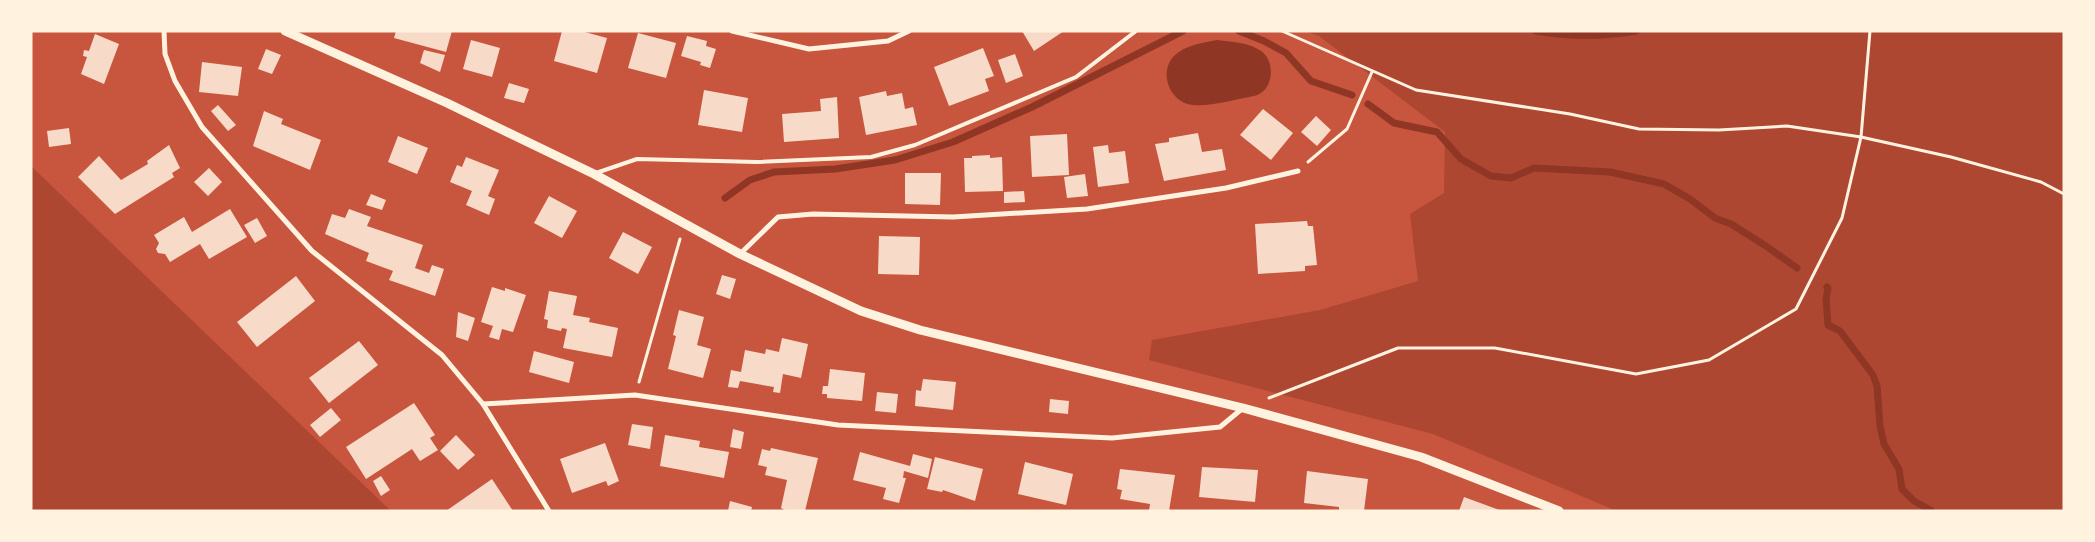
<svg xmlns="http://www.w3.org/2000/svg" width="2095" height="542" font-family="'Open Sans',sans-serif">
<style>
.green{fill:#ae4732}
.water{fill:#8f3625}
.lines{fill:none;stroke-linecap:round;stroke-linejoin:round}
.stream{stroke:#8f3625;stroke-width:7}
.building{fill:#f7dbc8}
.path{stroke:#fff3e0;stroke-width:3}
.service{stroke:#fff3e0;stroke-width:4}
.minor{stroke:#fff3e0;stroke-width:5}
.tertiary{stroke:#fff3e0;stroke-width:9}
</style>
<rect width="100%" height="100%" fill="#c8553d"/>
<g class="green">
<polygon points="1305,31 2064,31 2064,511 1617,511 1433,434 1149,360 1152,340 1320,310 1418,281 1410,214 1444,193 1445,132 1319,36"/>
<polygon points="31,166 391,511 31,511"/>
</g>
<path class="water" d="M1217,40C1232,42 1248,42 1261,51C1276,61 1274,92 1254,96C1239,99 1206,107 1193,105C1170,103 1158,73 1174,56C1185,45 1202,43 1217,40Z"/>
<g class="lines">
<g class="stream">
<polyline points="1239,31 1264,41 1286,53 1311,81 1352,95"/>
<path d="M1536,31C1570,37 1602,37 1636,31"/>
<polyline points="1368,104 1394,123 1437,132 1461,159 1491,176 1511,178 1534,168 1610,172 1664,184 1690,199 1715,218 1731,224 1766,246 1797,268"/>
<polyline points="725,198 750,180 774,172 835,169 895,160 953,142 1032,107 1183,31"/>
<polyline points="1827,287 1828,288 1826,299 1828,325 1840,331 1873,375 1877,386 1880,426 1884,444 1899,469 1902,489 1914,501 1932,511"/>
</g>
</g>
<g class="building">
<polygon points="396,31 452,31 446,52 394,38"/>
<polygon points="562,31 581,31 607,38 597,73 554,61"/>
<polygon points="1022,31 1064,31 1034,51"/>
<polygon points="638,33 676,43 666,78 628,68"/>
<polygon points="95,34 119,44 104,84 81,74 87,57 83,56 84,50 89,51"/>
<polygon points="687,36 707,41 706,46 716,49 710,68 700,65 701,62 681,56"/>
<polygon points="471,40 500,48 492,77 463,69"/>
<polygon points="983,48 994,76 985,79 989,91 949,106 934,67"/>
<polygon points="266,49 281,55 272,74 258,69"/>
<polygon points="424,50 445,55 440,72 420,63"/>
<polygon points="1015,54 1023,76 1006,83 998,60"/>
<polygon points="202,62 242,67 238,96 199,92"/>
<polygon points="509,83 529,89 524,103 504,98"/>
<polygon points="704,90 748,98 742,132 698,125"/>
<polygon points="886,91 887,96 902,93 905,109 913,107 917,125 866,135 859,97"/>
<polygon points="837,97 839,138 784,142 782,114 821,111 820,99"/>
<polygon points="218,105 236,125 228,131 211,111"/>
<polygon points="1263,109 1293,133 1271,160 1240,135"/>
<polygon points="264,111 283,119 281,124 321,140 310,170 253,146"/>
<polygon points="1316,116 1331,130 1317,146 1301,132"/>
<polygon points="69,128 71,144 49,147 47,131"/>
<polygon points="1198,133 1202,152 1222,149 1226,170 1164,181 1155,144 1169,142 1169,138"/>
<polygon points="1067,134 1069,175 1032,177 1030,136"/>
<polygon points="398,136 428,148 417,174 388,162"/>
<polygon points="169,145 180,168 172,173 174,177 115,214 78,177 99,156 121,180 148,164 147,161"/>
<polygon points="1108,145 1109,153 1125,151 1129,183 1098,187 1093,147"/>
<polygon points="990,155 990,158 1002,157 1003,191 965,192 964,158 972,158 972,156"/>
<polygon points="466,157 499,170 488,196 495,199 489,215 466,205 472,191 450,182 457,165 462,167"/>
<polygon points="209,168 222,182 208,196 194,182"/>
<polygon points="905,173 941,173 940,205 905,204"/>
<polygon points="1085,174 1088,196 1067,198 1064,177"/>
<polygon points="1024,191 1025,202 1004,203 1004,192"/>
<polygon points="371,194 386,200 382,210 366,205"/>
<polygon points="549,196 577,211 562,238 534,223"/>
<polygon points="230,209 247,237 209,259 200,244 170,262 165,254 158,253 156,249 159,243 154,235 184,217 192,232"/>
<polygon points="349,209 371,217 367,226 423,245 415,268 429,273 432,265 444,269 435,296 389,280 393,271 366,261 369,253 325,234 332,214 345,218"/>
<polygon points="257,218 267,236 255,243 244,225"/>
<polygon points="1307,221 1308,226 1313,226 1317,265 1305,266 1305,271 1258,274 1255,224"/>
<polygon points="623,232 652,247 638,274 609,258"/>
<polygon points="879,236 920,237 919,275 878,274"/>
<polygon points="722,275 736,279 730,299 716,294"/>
<polygon points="296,276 315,301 257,347 237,322"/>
<polygon points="492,287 505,291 505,288 526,295 513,332 502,329 499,340 489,337 493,326 481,322"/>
<polygon points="549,291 577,296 573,315 590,318 589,322 618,328 612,357 563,348 567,329 562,328 561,331 547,328 548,320 544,319"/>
<polygon points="679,310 704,317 697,345 711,349 703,378 668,369 676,336 673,335"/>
<polygon points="458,312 475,318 468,341 456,337"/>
<polygon points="782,338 808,344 801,378 783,374 780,393 773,392 774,387 740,381 738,388 728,387 731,370 741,372 745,350 765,354 766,349 779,352"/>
<polygon points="359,341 378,365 329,403 309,378"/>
<polygon points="534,351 574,362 569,383 529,372"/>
<polygon points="830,369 865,373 862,401 827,398 827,394 822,394 823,386 828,386"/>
<polygon points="923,379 956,382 953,410 915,406 916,390 921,391"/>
<polygon points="877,392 898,394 896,413 875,411"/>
<polygon points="1050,399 1069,401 1068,414 1049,412"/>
<polygon points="414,403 435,435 430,438 438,450 420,461 412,449 366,479 346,447"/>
<polygon points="331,408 341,420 320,437 310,425"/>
<polygon points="632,424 653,427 650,449 628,445"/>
<polygon points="733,429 744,432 741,449 730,447"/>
<polygon points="456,435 475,455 458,470 440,451"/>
<polygon points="665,435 700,441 699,447 729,452 724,478 660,466"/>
<polygon points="605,443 619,481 608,486 606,481 572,493 560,459"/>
<polygon points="771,448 818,458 805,511 786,511 781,508 787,480 765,475 767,467 758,465 762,449 770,451"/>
<polygon points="860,452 910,466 913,454 932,459 928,478 904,471 903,478 906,478 899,503 883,499 886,488 853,480"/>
<polygon points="935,457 983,469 975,501 943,490 942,492 927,489"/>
<polygon points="1025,462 1073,474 1066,505 1018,494"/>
<polygon points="1202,467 1258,470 1255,502 1199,497"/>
<polygon points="1120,469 1175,475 1169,511 1149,511 1150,504 1120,499 1122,490 1117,489"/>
<polygon points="1307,471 1368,479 1364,511 1339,511 1339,507 1304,503"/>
<polygon points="381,476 390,490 381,496 373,481"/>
<polygon points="492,479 513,511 446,511"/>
<polygon points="1464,497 1502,511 1459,511"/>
<polygon points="730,501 752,507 751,511 728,511"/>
</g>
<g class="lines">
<g class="path">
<polyline points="1282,31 1416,90 1570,114 1639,129 1719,130 1787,126 1861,137 1951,157 2041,182 2064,194"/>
<polyline points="1308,162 1347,129 1372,72"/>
<polyline points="639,382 680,239"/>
<polyline points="1269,398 1398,348 1495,348 1636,374 1709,360 1796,309 1842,218 1861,137 1870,31"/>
</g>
<polyline class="service" points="596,173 637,159 757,162 871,157 915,145 1076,77 1136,31"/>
<g class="minor">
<polyline points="164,31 165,54 175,81 202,127 312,251 442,355 483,404 549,511"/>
<polyline points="732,31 809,49 888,41 909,31"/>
<polyline points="740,254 778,217 813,214 953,217 1087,209 1226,188 1298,171"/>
<polyline points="483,404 635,395 838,425 1112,438 1220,427 1243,408"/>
</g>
<polyline class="tertiary" points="285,31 447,103 594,174 740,254 861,311 920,330 1243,408 1421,457 1559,511"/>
</g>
<rect width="2095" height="542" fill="none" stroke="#fff3e0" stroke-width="65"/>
</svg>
